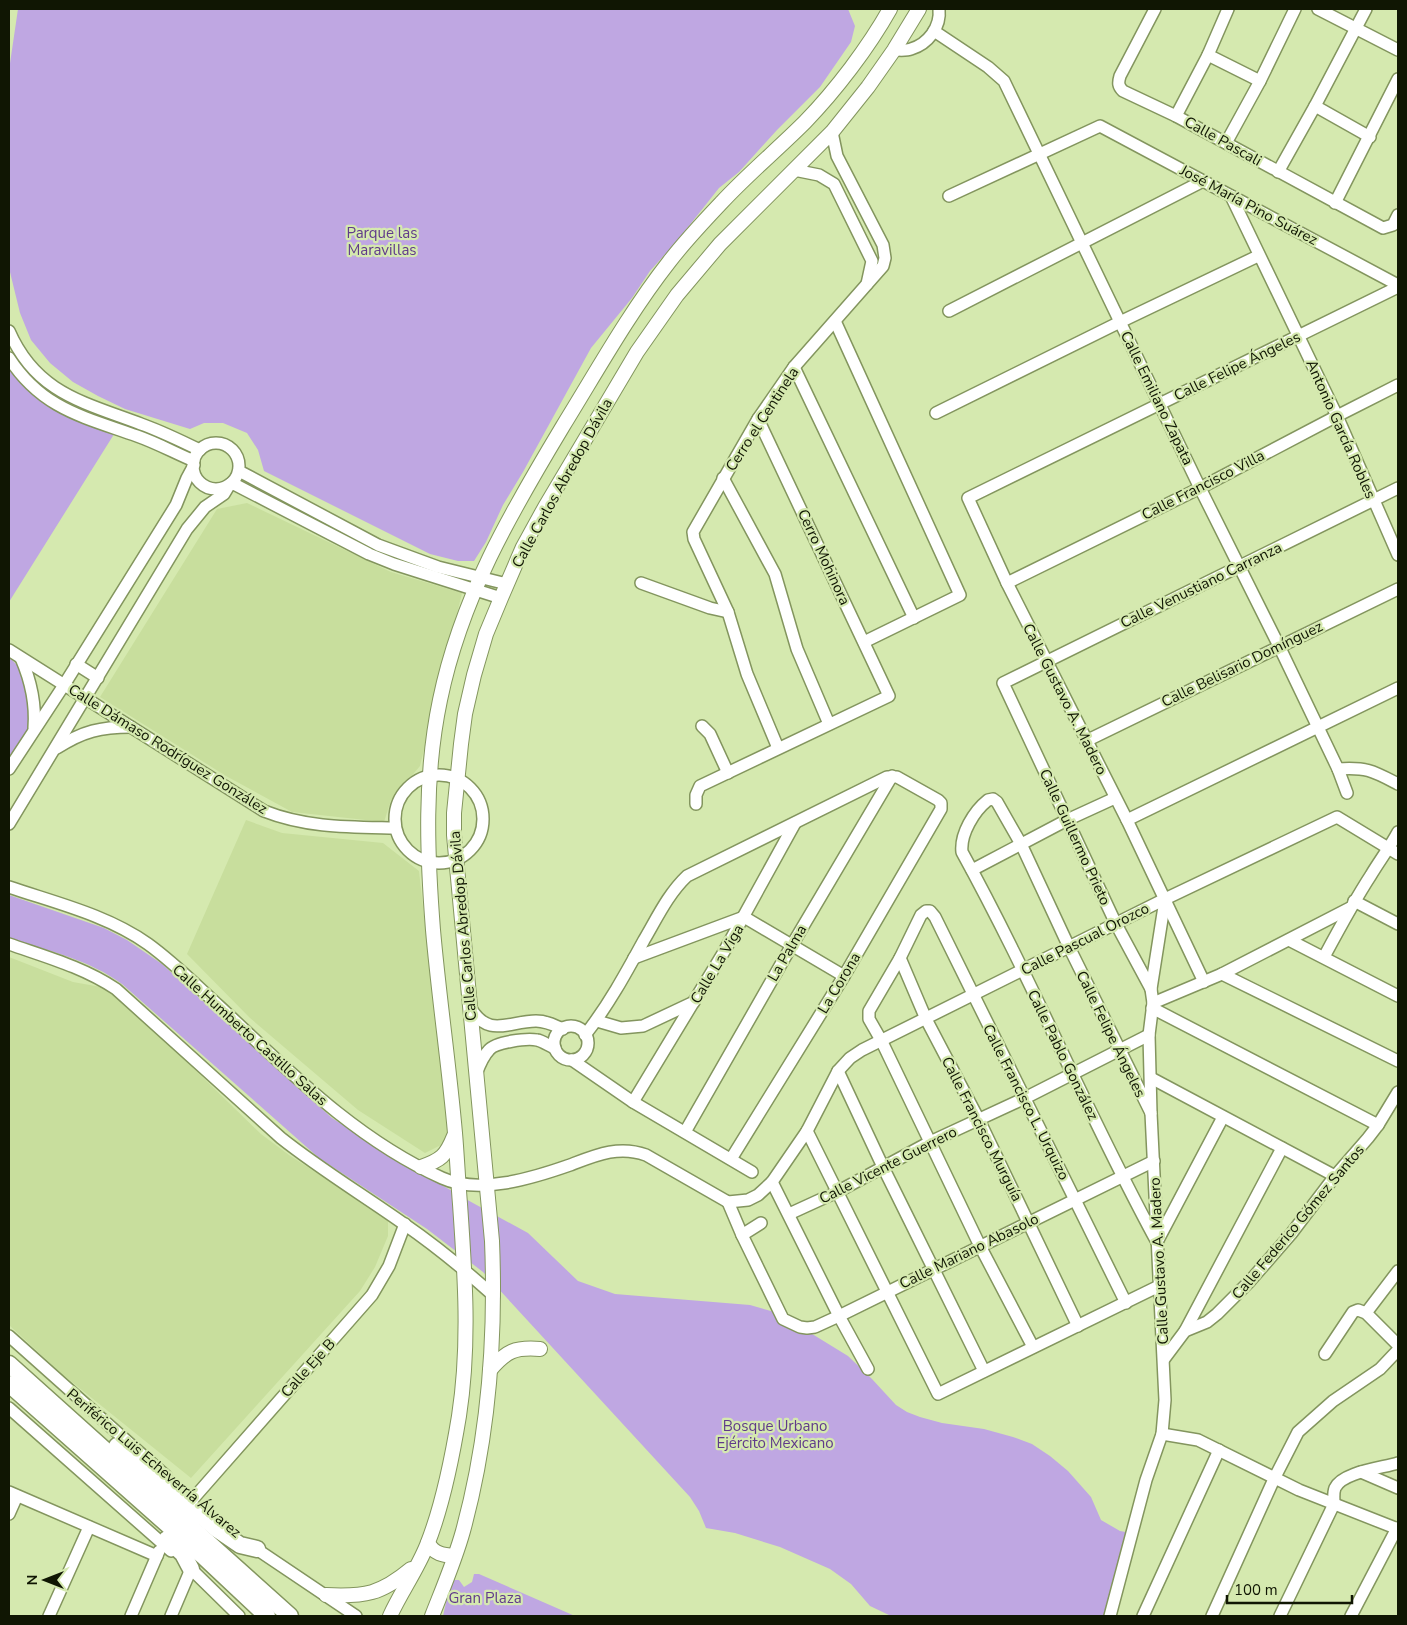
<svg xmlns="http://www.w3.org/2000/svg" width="1407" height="1625" font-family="'Nunito Sans',sans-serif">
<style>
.built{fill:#c8de9d}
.green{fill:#bfa7e2}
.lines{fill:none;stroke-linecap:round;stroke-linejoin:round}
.minor-casing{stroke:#83955e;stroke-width:14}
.major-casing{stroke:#83955e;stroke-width:16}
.highway-casing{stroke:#83955e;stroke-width:19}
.minor{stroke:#fff;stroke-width:11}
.major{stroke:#fff;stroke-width:14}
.highway{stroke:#fff;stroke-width:16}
.labels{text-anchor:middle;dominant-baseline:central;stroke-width:4.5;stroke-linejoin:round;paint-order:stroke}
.street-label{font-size:15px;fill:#101603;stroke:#d5e9af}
.park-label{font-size:15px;fill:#603a8a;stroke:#d5e9af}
</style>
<rect width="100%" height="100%" fill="#d5e9af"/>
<g class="built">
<polygon points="247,503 391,572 462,593 420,766 391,800 384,822 292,812 226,776 100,697 217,509"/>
<polygon points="246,820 282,833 383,843 419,871 449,1141 425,1153 358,1110 250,1018 187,954"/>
<polygon points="9,957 73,982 112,989 261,1134 289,1155 388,1219 388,1236 375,1267 360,1291 191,1478 62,1374 9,1325"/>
</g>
<g class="green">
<polygon points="18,9 848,9 855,26 851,42 820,87 777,130 739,172 719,188 677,241 650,271 632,298 591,348 523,472 503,505 486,542 474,561 458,561 430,554 264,471 258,450 247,433 223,423 204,423 190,429 125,409 98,396 73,382 50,363 31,340 20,313 9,268 9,70"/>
<polygon points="9,362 32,389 116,431 9,602"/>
<polygon points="9,657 23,671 29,683 31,721 27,732 9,766"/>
<path d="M9,895L104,928L127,940L162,964L332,1118L380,1148L462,1197L528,1233L578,1281L615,1294L750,1305L778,1313L848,1356L872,1379L896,1405L907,1412L920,1417L942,1423L984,1429L1013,1437L1032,1444L1050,1456L1068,1471L1091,1497L1101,1520L1120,1531L1131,1533L1113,1616H891L870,1606L851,1584L830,1569L780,1547L735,1533L706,1528L699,1511L690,1497L483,1272L427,1229L319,1158L122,984C90,960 46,950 9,938Z"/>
<polygon points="474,1574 479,1574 575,1616 443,1616 451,1580 459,1580 464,1587 472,1582"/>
</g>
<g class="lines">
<defs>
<g id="minor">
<path d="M1155,9L1120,76C1118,83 1118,86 1123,91L1176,116L1383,228L1393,225L1398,215"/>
<polyline points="1318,9 1398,50"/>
<polyline points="934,31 988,67 1004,81 1200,488 1279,646 1338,769 1347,793"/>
<path d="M894,50C899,50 906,51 911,49C928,44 941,27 939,9"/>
<polyline points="1208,55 1260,81"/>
<polyline points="1315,106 1370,137"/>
<polyline points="1176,116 1208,55 1228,9"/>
<polyline points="1226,143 1260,81 1295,9"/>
<polyline points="794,170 819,175 834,184 872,261 867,284"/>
<polyline points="1278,172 1315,106 1366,9"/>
<polyline points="949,196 1100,126 1398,285"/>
<polyline points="1231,196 1337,416 1398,555"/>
<polyline points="1335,203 1398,79"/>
<polyline points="949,311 1203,181"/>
<polyline points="835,321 960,595 864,642"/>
<path d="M9,331C36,393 83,402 141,424C161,431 181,441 200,450"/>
<path d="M9,358C42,409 84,417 137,436C157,443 175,453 194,461"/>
<polyline points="794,367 914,618"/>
<polyline points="936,413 1120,322 1258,256"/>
<circle cx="216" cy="466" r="23"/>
<polyline points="239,471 378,545 438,567 507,584"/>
<polyline points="723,478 775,574 797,649 829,724"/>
<polyline points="232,483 369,554 394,564 501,598"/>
<polyline points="641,583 710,608 728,612"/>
<polyline points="1007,583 1200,488 1337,416 1398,385"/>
<path d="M9,650L264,811C307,828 350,827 395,828"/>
<path d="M21,658C31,681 36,703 34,728"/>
<polyline points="76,664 98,678"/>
<polyline points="702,726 710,734 728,773"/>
<polyline points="1086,741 1398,589"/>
<path d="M57,748C83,731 101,727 131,727"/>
<polyline points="778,748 747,674 728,612 694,539 693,532 758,419 794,367 883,266 885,258 883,245 837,156 832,132"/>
<polyline points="9,769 64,685 176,505 187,478 194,465"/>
<path d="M1338,769C1367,767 1373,771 1398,784"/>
<circle cx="439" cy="819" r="44"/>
<polyline points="696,804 696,795 700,786 889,696 758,419"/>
<polyline points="1127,820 1398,688"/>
<polyline points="9,824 187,529 205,507 224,494 230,484"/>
<polyline points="972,870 1067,820 1115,798"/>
<path d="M9,887C56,903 107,915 148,944C173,962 196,985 219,1006C288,1070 355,1139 442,1178C479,1195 533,1178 570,1165C596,1155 619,1145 646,1155L728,1202L748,1200L758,1195L772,1182L807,1131L838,1071L850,1058L862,1050L1165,899L1337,817L1398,854"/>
<polyline points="1354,901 1398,924"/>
<polyline points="1289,940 1398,996"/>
<path d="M9,944C46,957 83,967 116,989L281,1138C320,1169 363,1195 404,1224C436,1246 465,1270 494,1296"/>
<path d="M1324,957C1339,929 1354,901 1371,875C1380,860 1390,847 1398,832"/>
<polyline points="634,958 744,917 844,976"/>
<polyline points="900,958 926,1019 979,1120 1078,1326"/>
<polyline points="1222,974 1398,1061"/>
<polyline points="1204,982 1127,820 1007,583 968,498 1398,287"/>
<polyline points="1151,989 1116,924 1003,683 1398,488"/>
<polyline points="1153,1003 1222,974 1350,908"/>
<path d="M470,1007C489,1039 508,1021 536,1021C546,1021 554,1025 563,1029"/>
<polyline points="1152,1008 1378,1125"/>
<polyline points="597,1021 621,1028 643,1026 694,1002"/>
<circle cx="571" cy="1043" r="17"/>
<path d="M585,1035C608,1006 626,973 644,940C657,918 668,894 687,876L887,777H897L938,800L941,803V809L844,976L731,1159"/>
<polyline points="572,1060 633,1102 752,1172"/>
<polyline points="838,1071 883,1167 984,1371"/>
<path d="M476,1074C479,1066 483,1056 489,1050C495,1042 527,1038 537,1040C543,1041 549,1046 555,1048"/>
<polyline points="1151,1078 1335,1176"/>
<polyline points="633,1102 725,950 795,823"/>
<path d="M1151,1113L1069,947L1021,844L997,802L993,799L988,800C974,811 960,834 962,852C1032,979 1087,1114 1157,1242"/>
<polyline points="807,1131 938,1394 1159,1286"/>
<polyline points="685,1132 792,945 892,776"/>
<polyline points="772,1182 839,1316 868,1369"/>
<polyline points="728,1202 742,1235 783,1319 800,1327 807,1328 815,1327 839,1316 1154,1161"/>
<polyline points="789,1214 837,1192 930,1142 1025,1098 1149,1035"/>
<polyline points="742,1235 761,1223"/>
<polyline points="1158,1240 1223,1117"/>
<polyline points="1366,1313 1398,1271"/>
<polyline points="1185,1331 1282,1148"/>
<polyline points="9,1336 166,1476"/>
<polyline points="1033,1347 980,1246 881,1040 869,1019 869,1011 900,958 921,915 926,911 930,911 935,917 1126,1303"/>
<polyline points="1325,1354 1353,1312 1358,1310 1366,1313 1398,1345"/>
<polyline points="1164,1359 1185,1331 1207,1322 1217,1314 1250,1281 1291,1234 1335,1176 1368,1138 1378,1125 1398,1092"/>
<polyline points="9,1408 171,1551"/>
<polyline points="1162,1434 1198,1440 1299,1490 1398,1529"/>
<polyline points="1361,1472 1398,1488"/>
<polyline points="9,1492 157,1556"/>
<polyline points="192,1500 372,1295 389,1266 405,1224"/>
<polyline points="9,1514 17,1496"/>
<polyline points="252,1546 356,1616"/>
<polyline points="187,1565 239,1616"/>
<polyline points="49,1616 89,1527"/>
<polyline points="131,1616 159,1551"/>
<polyline points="171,1616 191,1569"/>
<polyline points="1110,1616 1146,1480 1162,1434 1165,1400 1151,1113 1149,1035 1153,1003 1151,989 1165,900"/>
<polyline points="1143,1616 1219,1450"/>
<polyline points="1212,1616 1274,1479 1298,1432 1333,1401 1380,1369 1398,1350"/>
<path d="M1280,1616L1334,1504C1334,1499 1333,1493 1335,1488C1342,1472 1382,1468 1398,1463"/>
<polyline points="1351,1616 1397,1528"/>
</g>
<g id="major">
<path d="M421,1167C441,1160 446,1156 454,1136"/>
<path d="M490,1370C506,1351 515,1347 540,1349"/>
<path d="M428,1543C434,1554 443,1555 454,1556"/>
<path d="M326,1595C365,1597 381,1594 411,1569"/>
<path d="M390,1616C401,1592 417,1570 427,1545C443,1505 452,1459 459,1416C470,1345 465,1275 460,1204C458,1180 457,1156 455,1133C449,1065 439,998 433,930C427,853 424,776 440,700C461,598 510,514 563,426C597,371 629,313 669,262C685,241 704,221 722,202C748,174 778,149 805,122C836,90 868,48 890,9"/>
<path d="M432,1616C443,1588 455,1560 463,1531C489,1436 496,1339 492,1241L454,835V813L461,744L465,714L474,675L486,634L501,598L523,547L545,507L637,352L677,295L720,244L832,132L868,87L894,50L919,9"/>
</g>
<g id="highway">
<polyline points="9,1364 290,1616"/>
<polyline points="9,1384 203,1556 267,1616"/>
<polyline points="117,1446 218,1530 240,1545 257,1549"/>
<polyline points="167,1539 183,1554 191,1569"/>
</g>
</defs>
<use href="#minor" class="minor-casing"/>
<use href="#major" class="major-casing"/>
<use href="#highway" class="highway-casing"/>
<use href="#minor" class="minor"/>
<use href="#major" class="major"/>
<use href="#highway" class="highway"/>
</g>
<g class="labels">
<g class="street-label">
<text transform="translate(1223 141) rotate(29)">Calle Pascali</text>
<text transform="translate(1249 205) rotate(28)">José María Pino Suárez</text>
<text transform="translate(1237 366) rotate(-26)">Calle Felipe Ángeles</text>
<text transform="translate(1157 398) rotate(64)">Calle Emiliano Zapata</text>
<text transform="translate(762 419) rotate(-57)">Cerro el Centinela</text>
<text transform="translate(1341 429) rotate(66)">Antonio García Robles</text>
<text transform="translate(562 483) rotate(-61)">Calle Carlos Abredop Dávila</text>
<text transform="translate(1203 485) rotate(-27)">Calle Francisco Villa</text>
<text transform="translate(824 557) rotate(65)">Cerro Mohinora</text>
<text transform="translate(1201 585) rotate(-26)">Calle Venustiano Carranza</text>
<text transform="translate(1242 664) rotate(-26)">Calle Belisario Domínguez</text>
<text transform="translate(1065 699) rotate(63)">Calle Gustavo A. Madero</text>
<text transform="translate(168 749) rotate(32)">Calle Dámaso Rodríguez González</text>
<text transform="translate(1075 837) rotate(65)">Calle Guillermo Prieto</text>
<text transform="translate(463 926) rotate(-95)">Calle Carlos Abredop Dávila</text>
<text transform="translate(1085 939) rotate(-27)">Calle Pascual Orozco</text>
<text transform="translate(787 953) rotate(-60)">La Palma</text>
<text transform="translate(717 964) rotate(-59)">Calle La Viga</text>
<text transform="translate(839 983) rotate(-59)">La Corona</text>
<text transform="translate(1111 1034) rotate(64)">Calle Felipe Ángeles</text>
<text transform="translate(250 1035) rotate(42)">Calle Humberto Castillo Salas</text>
<text transform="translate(1063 1055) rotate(64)">Calle Pablo González</text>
<text transform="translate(1026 1102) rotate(63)">Calle Francisco L. Urquizo</text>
<text transform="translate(982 1129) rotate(63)">Calle Francisco Murguía</text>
<text transform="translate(888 1165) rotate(-27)">Calle Vicente Guerrero</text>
<text transform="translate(1298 1222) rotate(-50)">Calle Federico Gómez Santos</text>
<text transform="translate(969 1251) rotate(-26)">Calle Mariano Abasolo</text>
<text transform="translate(1159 1261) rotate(-93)">Calle Gustavo A. Madero</text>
<text transform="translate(308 1368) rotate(-48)">Calle Eje B</text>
<text transform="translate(154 1463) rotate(40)">Periférico Luis Echeverría Álvarez</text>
</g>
<g class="park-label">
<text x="382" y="233">Parque las<tspan x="382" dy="17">Maravillas</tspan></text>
<text x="775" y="1426">Bosque Urbano<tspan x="775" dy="17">Ejército Mexicano</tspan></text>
<text x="485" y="1598">Gran Plaza</text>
</g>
</g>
<rect width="1407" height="1625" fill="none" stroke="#101603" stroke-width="20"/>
<g transform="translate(45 1580) rotate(270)" stroke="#d5e9af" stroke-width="4" paint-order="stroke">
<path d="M0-4L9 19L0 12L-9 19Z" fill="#101603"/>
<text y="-8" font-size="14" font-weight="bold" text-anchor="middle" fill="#101603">N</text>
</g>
<path d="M1227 1595v8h125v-8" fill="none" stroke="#101603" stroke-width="2.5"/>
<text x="1234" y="1595" font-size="15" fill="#101603" stroke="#d5e9af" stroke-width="4" paint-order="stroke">100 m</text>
</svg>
